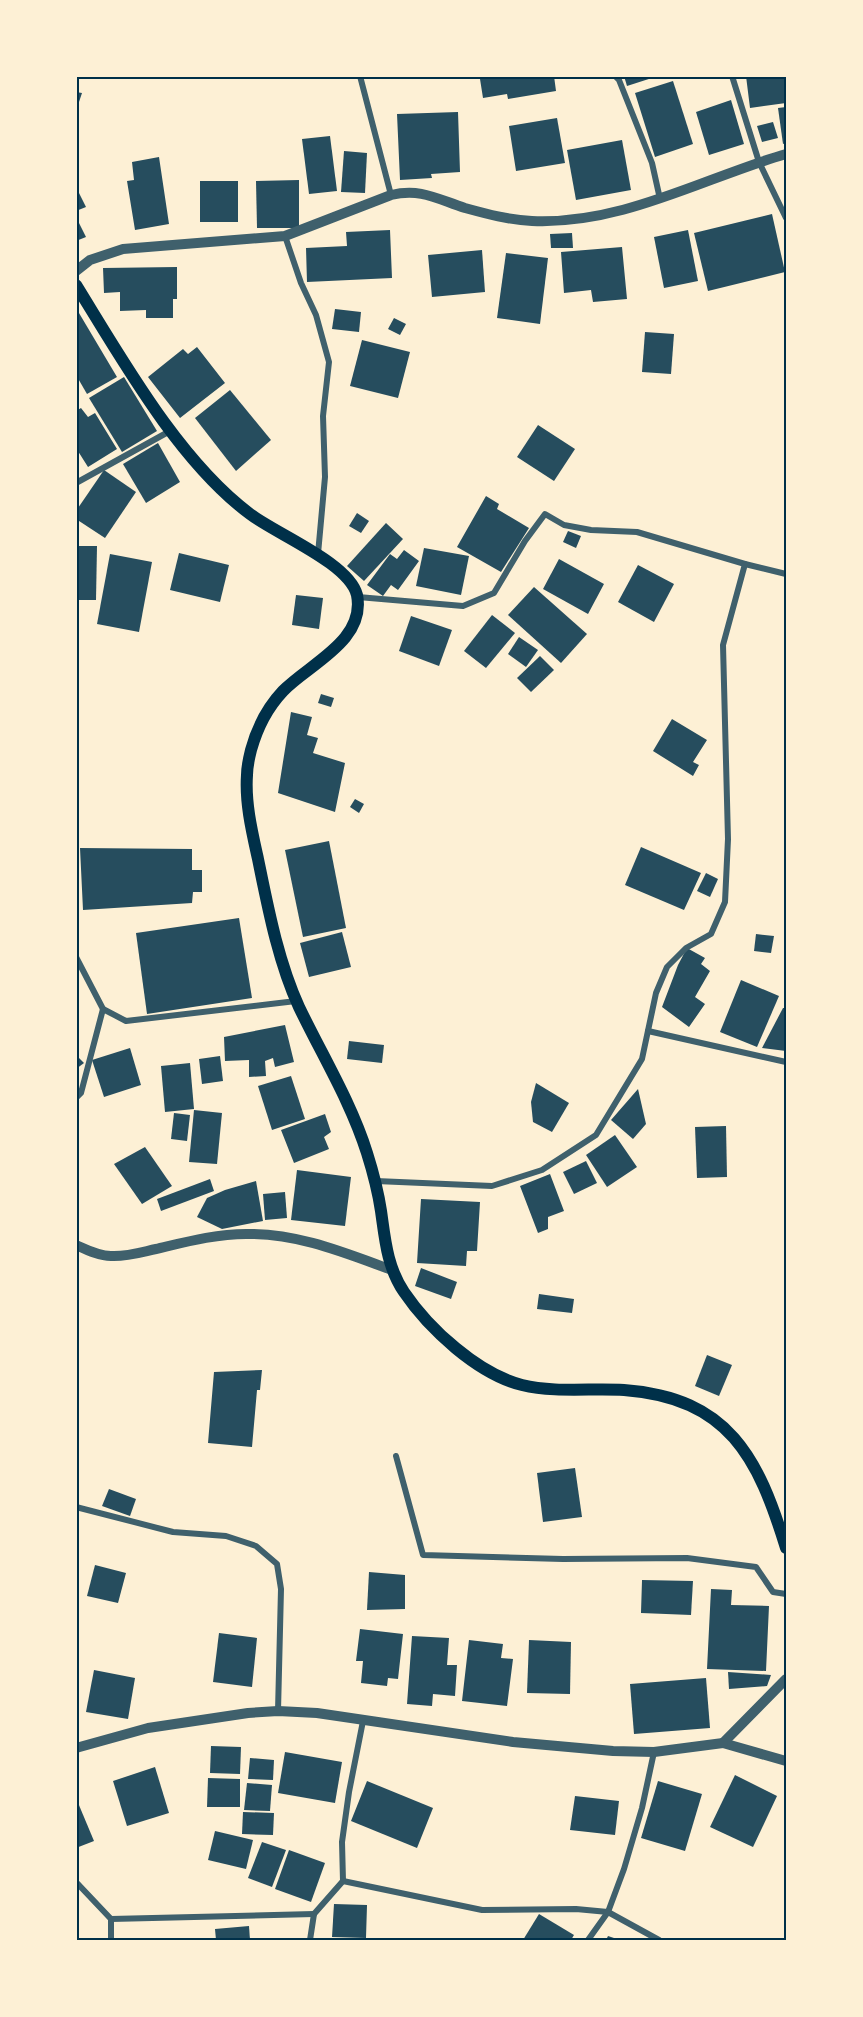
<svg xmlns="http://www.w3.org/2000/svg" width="863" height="2017" font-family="Quicksand,sans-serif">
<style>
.building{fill:#264d5e}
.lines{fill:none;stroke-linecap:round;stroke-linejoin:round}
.minor{stroke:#3f606c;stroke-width:6}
.tertiary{stroke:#3f606c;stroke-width:10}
.secondary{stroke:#003049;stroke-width:12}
.neatline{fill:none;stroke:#003049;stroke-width:2}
</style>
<rect width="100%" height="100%" fill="#fdf0d5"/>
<g class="building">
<polygon points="493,76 554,76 556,91 508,99 507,94 483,98 480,79"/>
<polygon points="624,76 655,76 655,77 627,86"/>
<polygon points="746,76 786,76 786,103 750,108"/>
<polygon points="673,81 693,144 655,157 635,93"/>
<polygon points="76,92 82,93 77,108 76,107"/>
<polygon points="731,100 744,144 709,155 696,112"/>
<polygon points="786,107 786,143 783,144 778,108"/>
<polygon points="458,112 460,172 431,174 432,178 400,180 397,114"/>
<polygon points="557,118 565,163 516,171 509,126"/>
<polygon points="773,122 778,138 762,142 757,126"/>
<polygon points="330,136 337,191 309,194 302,139"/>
<polygon points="622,140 631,190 576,200 567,150"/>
<polygon points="344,151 367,153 365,193 341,192"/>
<polygon points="159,157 169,224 135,230 127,181 134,180 132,162"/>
<polygon points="299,180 299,228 257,228 256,181"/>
<rect x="200" y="181" width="38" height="41"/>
<polygon points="76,187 86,207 76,211"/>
<polygon points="772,214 785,272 708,291 694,233"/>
<polygon points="76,221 78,221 86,237 76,241"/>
<polygon points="390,230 392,278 307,282 306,248 347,246 346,232"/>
<polygon points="688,230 698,281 664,288 654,237"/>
<polygon points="572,233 573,248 551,248 550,234"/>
<polygon points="622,247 627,299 593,302 591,290 564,293 561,252"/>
<polygon points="482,250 485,292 432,297 428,255"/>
<polygon points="506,253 548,258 540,324 497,318"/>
<polygon points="177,267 177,299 173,299 173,318 146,318 146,310 120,311 120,292 104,293 103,268"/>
<polygon points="76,308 117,377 87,394 76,375"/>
<polygon points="335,309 361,312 359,332 332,329"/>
<polygon points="394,318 406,324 400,335 388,329"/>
<polygon points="645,332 674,334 671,374 642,372"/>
<polygon points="362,340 410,352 398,398 350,386"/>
<polygon points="197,347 225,383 180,418 148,377 183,349 188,354"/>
<polygon points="124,377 157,431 122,452 89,398"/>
<polygon points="230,390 271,440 236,471 195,418"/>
<polygon points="81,408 88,417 95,413 117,449 88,467 76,448 76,411"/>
<polygon points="538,425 575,449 554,481 517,457"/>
<polygon points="158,443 180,482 146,503 123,464"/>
<polygon points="104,470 136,492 105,538 76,519 76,511"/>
<polygon points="486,496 499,504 497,509 529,528 501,572 457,547"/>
<polygon points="357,513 369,521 361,533 349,526"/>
<polygon points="386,523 403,539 364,581 347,566"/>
<polygon points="568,531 581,536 576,548 563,542"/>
<polygon points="76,546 97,546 96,600 76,600"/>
<polygon points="424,548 469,556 461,595 416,586"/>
<polygon points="404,550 419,561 398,590 391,585 383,596 367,585 390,554 397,559"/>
<polygon points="179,553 229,565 220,602 170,590"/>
<polygon points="110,554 152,562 139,632 97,624"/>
<polygon points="559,559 604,584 588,614 543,589"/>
<polygon points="638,565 674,584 654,622 618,602"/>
<polygon points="534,587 587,634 561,663 508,615"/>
<polygon points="296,595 323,598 319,629 292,625"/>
<polygon points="492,615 515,633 486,668 464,651"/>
<polygon points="411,616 452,630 439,666 399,651"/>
<polygon points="519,637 538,650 526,667 508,654"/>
<polygon points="540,656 554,670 531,692 517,678"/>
<polygon points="321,694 334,698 331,707 318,703"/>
<polygon points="291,712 312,717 307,735 318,738 313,753 345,763 335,812 278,793"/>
<polygon points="672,719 707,740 693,762 699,765 693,776 653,751"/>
<polygon points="355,799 364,804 359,813 350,807"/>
<polygon points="329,841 346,928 303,937 285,850"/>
<polygon points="641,847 701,873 684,910 625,885"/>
<polygon points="80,848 192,849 192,870 202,870 202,892 193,892 192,903 83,910"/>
<polygon points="706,873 718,879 710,897 697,891"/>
<polygon points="239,918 252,998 147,1014 136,933"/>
<polygon points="342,932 351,967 309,977 300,943"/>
<polygon points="756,934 774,936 771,953 754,951"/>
<polygon points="687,948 705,958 701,964 710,971 695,997 705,1004 689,1027 662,1007 678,965"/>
<polygon points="741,980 779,996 757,1047 720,1032"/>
<polygon points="783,1008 786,1008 786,1051 762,1048"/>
<polygon points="285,1025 294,1062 275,1067 273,1058 265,1061 266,1076 249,1077 249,1060 225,1061 224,1037"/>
<polygon points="349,1041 384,1045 382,1063 347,1059"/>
<polygon points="130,1048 141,1085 104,1097 92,1060"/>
<polygon points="76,1055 84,1063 76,1069"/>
<polygon points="220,1056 223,1081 202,1084 199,1059"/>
<polygon points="190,1063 194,1109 165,1112 161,1066"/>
<polygon points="291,1076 305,1119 272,1130 258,1086"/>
<polygon points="536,1083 569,1103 552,1132 533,1122 531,1102"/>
<polygon points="638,1089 646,1124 633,1139 611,1120"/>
<polygon points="194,1110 222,1113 217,1164 189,1162"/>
<polygon points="174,1113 190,1115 187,1141 171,1139"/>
<polygon points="325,1114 331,1132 324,1137 329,1149 294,1163 281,1130"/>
<polygon points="726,1126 727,1177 697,1178 695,1127"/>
<polygon points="615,1135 637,1167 607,1187 586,1155"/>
<polygon points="145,1147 172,1186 142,1204 114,1164"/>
<polygon points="586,1161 597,1183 574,1194 563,1172"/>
<polygon points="297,1170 351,1177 345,1226 291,1220"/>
<polygon points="550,1174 564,1211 548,1217 548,1229 538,1233 520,1186"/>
<polygon points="210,1179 214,1191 161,1211 157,1199"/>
<polygon points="256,1181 263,1221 222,1229 197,1217 207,1198 225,1190"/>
<polygon points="285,1192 287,1218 265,1220 263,1194"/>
<polygon points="421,1199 480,1202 477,1251 467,1251 466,1266 417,1263"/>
<polygon points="421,1268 457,1282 451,1299 415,1286"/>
<polygon points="539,1294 574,1299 572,1313 537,1309"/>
<polygon points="707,1355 732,1365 719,1396 695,1386"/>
<polygon points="262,1370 260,1390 257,1390 252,1447 208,1443 214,1372"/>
<polygon points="575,1468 582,1517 543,1522 537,1473"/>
<polygon points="109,1489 136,1499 130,1516 102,1506"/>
<polygon points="95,1565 126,1573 118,1603 87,1596"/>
<polygon points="369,1572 405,1575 405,1609 367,1610"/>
<polygon points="642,1580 693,1581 691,1615 641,1613"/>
<polygon points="711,1589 732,1590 731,1605 769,1606 766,1671 707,1669"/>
<polygon points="360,1629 403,1634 398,1679 388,1678 387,1686 361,1683 363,1661 356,1661"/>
<polygon points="219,1633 257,1638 252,1687 213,1682"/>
<polygon points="412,1636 449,1638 447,1665 457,1665 455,1696 433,1694 432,1706 407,1704"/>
<polygon points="469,1640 503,1644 501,1658 513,1659 507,1706 462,1701"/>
<polygon points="529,1640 571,1642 570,1694 527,1693"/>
<polygon points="94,1670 135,1678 128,1719 86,1712"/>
<polygon points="728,1672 771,1675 767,1686 729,1689"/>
<polygon points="706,1678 710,1728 634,1734 630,1684"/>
<polygon points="211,1746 241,1747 240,1774 210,1773"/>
<polygon points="285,1752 342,1762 335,1803 278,1793"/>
<polygon points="250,1758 274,1760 273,1780 248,1779"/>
<polygon points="155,1767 169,1813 127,1826 113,1781"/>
<polygon points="735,1775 777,1796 753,1847 710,1827"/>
<polygon points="208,1778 240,1779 240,1807 207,1807"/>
<polygon points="367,1781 433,1808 417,1848 351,1821"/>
<polygon points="658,1781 702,1794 685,1851 641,1838"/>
<polygon points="247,1783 272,1785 270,1811 244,1810"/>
<polygon points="575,1796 619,1801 615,1835 570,1830"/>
<polygon points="76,1798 94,1841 76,1848"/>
<polygon points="243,1812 274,1813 273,1835 242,1834"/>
<polygon points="215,1831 253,1840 246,1869 208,1860"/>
<polygon points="262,1842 286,1850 272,1887 248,1878"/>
<polygon points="289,1850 325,1863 311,1902 275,1889"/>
<polygon points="334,1904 367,1905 366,1938 332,1937"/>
<polygon points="539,1914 574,1935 571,1940 523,1940"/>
<polygon points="249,1926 250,1940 216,1940 215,1929"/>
<polygon points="608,1936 620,1940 606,1940"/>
</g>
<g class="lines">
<g class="minor">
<polyline points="360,76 391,195"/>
<polyline points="615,76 619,80 652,163 660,199"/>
<polyline points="732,76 759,162 786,218"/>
<polyline points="285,236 301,283 316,315 329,362 323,416 325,477 318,554"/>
<polyline points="76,483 170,431"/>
<polyline points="358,597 463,606 494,593 525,541 545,514 564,525 591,530 637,532 745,564 786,574"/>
<polyline points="76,957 103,1009 126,1021 296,1001"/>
<polyline points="648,1031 786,1062"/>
<polyline points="76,1098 81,1093 103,1009"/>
<polyline points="376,1181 492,1186 542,1170 596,1135 642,1059 656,993 667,967 686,948 711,934 725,902 728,839 723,645 745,564"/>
<polyline points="396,1456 423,1555 563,1559 687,1558 756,1567 773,1592 786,1594"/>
<polyline points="76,1507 173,1532 226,1536 256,1546 277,1564 281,1589 278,1711"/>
<polyline points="343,1881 482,1910 576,1909 608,1912 659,1940"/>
<polyline points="76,1882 111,1919 111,1940"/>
<polyline points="111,1919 314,1914"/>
<polyline points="310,1940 314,1914 343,1881 342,1842 349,1792 363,1721"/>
<polyline points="588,1940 608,1912 624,1869 642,1808 654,1752"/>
</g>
<g class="tertiary">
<path d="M76,271L90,260L123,249L285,236L391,195C421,188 437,199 465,208C487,214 509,220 532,221C622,225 703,178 786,154"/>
<path d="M76,1245C87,1250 99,1256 111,1256C126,1257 142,1252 156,1249C186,1242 216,1234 246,1234C298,1233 345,1253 392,1270"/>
<polyline points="786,1679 723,1743 786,1761"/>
<polyline points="76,1748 148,1728 248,1713 278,1711 317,1713 513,1742 613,1751 654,1752 723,1743"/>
</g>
<path class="secondary" d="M76,285C123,361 179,461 250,514C276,534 349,563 357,595C366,641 309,664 283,691C267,708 257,728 251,750C249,758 247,767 247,775C245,803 252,832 258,859C268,908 278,961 299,1007C322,1055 351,1102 367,1153C373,1172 378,1191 381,1211C385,1239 387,1267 404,1292C429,1329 478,1374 522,1385C555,1393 591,1388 624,1390C729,1398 758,1457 786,1548"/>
</g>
<rect width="863" height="2017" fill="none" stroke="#fdf0d5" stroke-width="156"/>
<rect x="78" y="78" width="707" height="1861" class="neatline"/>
</svg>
